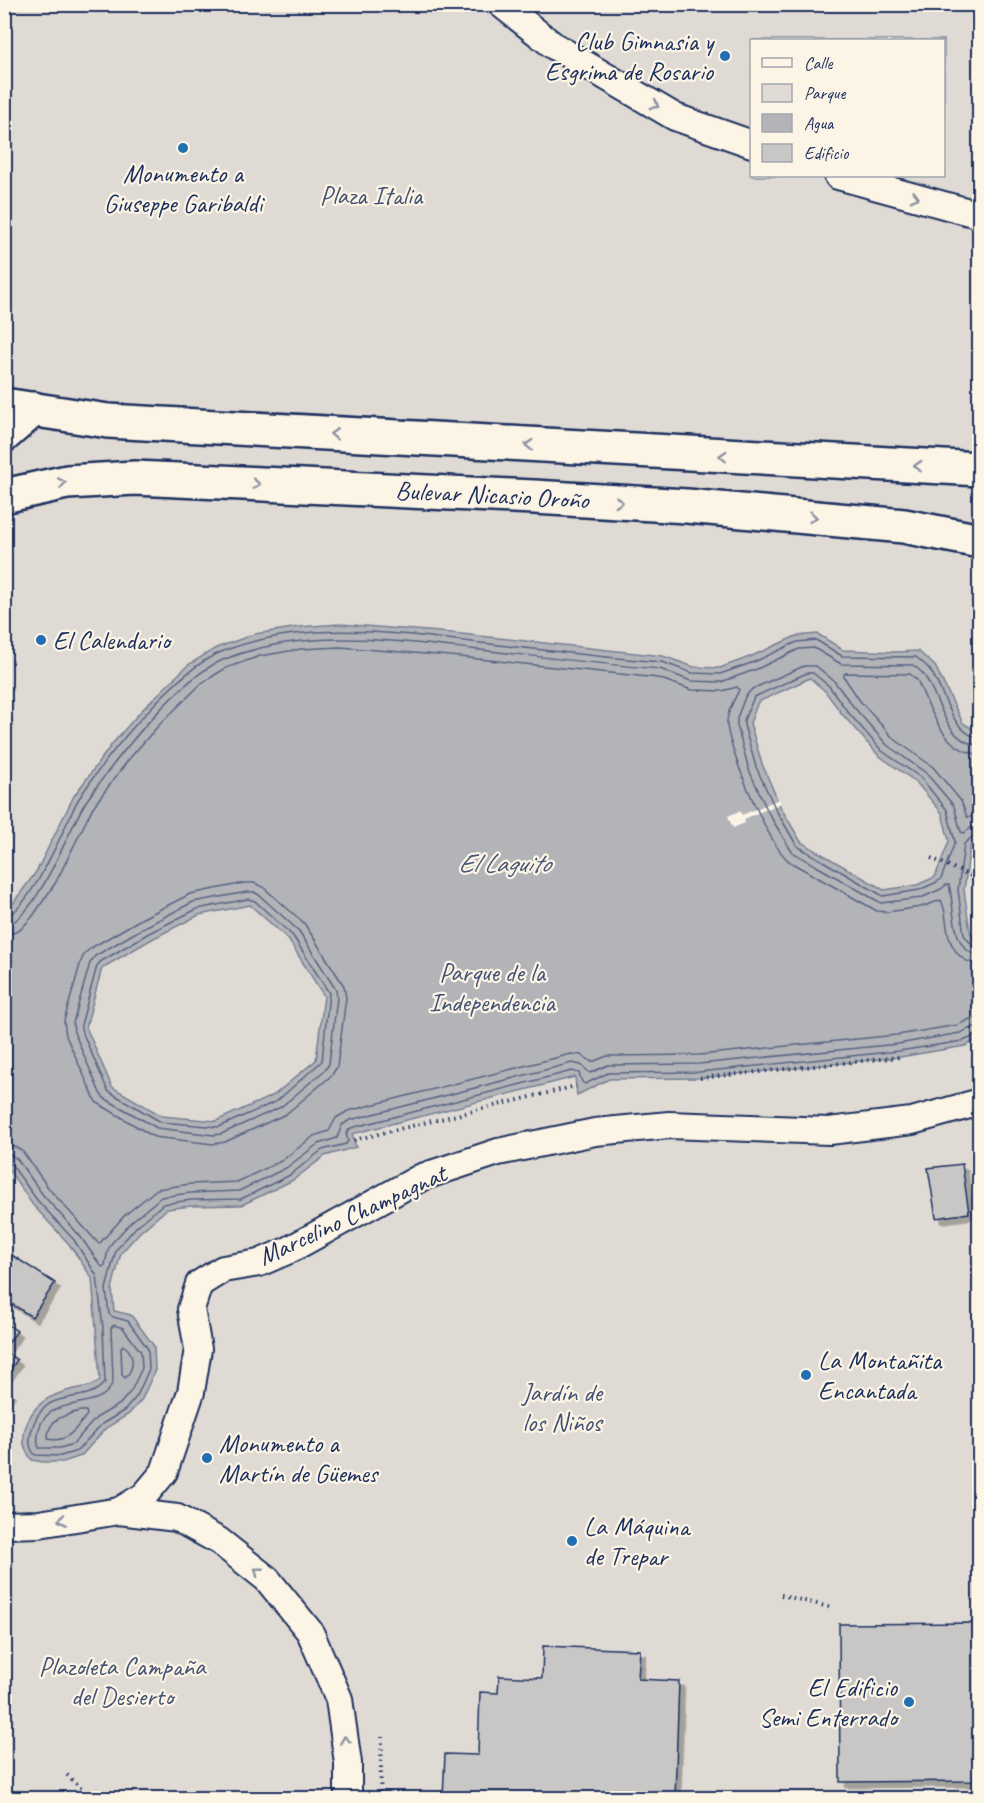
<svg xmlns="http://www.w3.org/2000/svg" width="984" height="1803" font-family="Caveat,sans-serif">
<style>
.green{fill:#dfdbd4;stroke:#7d8599;stroke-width:1.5;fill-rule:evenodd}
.water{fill:#b2b4b8;stroke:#767f94;stroke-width:1.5;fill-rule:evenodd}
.pier{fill:#fcf5e5}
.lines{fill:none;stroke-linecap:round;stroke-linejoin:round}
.shore{stroke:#576482;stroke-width:1.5}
.building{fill:#c8c7c6;stroke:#1b2f5e;stroke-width:1.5;filter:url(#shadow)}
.street-casing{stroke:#1b2f5e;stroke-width:30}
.primary-casing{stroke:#1b2f5e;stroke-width:38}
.path{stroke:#1b2f5e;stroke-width:4;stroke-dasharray:1.5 4.5;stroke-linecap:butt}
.street{stroke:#fcf5e5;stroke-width:26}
.primary{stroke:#fcf5e5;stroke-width:33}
.oneway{stroke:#8c92a2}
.poi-dot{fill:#1f6fb2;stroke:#fcf5e5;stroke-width:2}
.labels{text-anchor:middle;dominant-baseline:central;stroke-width:4.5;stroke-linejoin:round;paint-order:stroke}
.poi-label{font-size:26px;fill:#1b2f5e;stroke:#fcf5e5;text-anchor:start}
.park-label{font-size:26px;fill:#425176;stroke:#fcf5e5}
.street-label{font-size:26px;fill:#1b2f5e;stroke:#fcf5e5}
.water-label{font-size:27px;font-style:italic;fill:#485779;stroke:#fcf5e5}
</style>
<defs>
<filter id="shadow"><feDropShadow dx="5.5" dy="5.5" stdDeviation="0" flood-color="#0004"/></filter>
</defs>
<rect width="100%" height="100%" fill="#fcf5e5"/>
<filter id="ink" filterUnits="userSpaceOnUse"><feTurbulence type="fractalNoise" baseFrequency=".0167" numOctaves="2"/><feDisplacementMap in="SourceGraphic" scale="12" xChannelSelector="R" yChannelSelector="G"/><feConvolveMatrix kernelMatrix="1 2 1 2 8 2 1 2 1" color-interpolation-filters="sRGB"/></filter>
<g filter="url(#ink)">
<path class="green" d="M4,5H979V1798H5ZM752,40H944V176H752Z"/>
<path class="water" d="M340,624L452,633L663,656L694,667L720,668L752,656L796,636L818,634L843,650L896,652L918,651L935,666L963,723L979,733V837L970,846L964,890L970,932L979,944V1039L965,1046L900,1057L700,1078L609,1079L577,1095L575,1077L352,1134L356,1147L325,1156L293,1180L242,1205L191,1206L167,1209L140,1232L121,1253L112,1289L114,1311L131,1315L154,1346L155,1370L142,1399L129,1414L106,1428L81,1456L63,1462H43L32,1460C24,1450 22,1442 25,1429C32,1404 49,1395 74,1389C85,1387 91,1387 100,1380L92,1278L69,1244L32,1204L5,1164V914L36,872L74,796L112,744L141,711L188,665L216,648L255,634L299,627ZM810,678L825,691L842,714L878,755L916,782L942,813L949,841L935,877L917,885L884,890L801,842L781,808L762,764L750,723L758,702ZM250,905L288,939L324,996L316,1060L274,1095L216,1121L162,1116L112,1087L86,1027L102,968L152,939L199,915Z"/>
<polygon class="pier" points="779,799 781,803 744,819 745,823 733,828 728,816 740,811 742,815"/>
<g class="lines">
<g class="shore">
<polygon points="807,673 813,673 829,686 847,711 882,751 920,777 947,810 955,842 941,879 937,882 919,890 883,896 797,846 776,810 756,767 744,725 744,720 754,697"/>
<path d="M980,754C943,753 930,707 917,680L910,674L846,673L844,674V677L860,701L893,738L933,767L961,801L967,817H980"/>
<path d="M980,826L972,827L964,833L961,832L954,806L926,773L887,745L853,706L834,681L816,666H804L752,689L745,697L737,718V726L749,770L769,814L792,852L881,903L921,898L941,889L946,885H949C955,905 950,953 980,955"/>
<polyline points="980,833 974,835 964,844 958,890 964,935 973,946 980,947"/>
<polygon points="245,883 254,883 263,887 304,923 344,986 346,998 337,1067 331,1076 286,1114 225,1142 213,1144 154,1137 96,1102 66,1036 64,1021 81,961 85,953 91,948 141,919 190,894"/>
<polygon points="247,892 254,892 259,895 299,931 336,990 337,998 329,1064 325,1070 281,1107 221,1134 214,1135 157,1128 104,1098 100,1093 74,1032 73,1023 90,963 95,956 145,927 193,902"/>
<polygon points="248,899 255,901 293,936 329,993 322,1061 277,1101 219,1127 161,1122 108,1091 81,1029 81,1025 97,966 100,962 149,933 197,909"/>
<path d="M4,917C18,916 40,878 46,866C53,852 60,839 66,825C71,816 74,805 80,797C108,754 175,671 221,652C302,620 389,632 472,642C535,649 598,657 662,662L692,673L720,674L754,662L797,642L816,640L842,656L916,657C921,661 927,666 930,670C945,691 951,734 980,738"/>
<path d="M4,925C36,923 70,824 87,800C116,759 179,677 225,659C304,628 389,640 471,649C534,656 597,664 660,669L691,681L721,682L757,669L799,649L814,648L841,664L913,665C917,668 921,671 924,675C940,697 945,744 980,745"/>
<path d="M4,934L13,933L20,930L33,916L56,882L93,807L129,759L158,726L202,683L226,668L260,656L301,649L340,647L450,656L658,678L692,690L722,691L737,687L739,690C734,700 726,714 727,725C730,753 769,846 790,862L877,911L887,912L921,907L941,900C950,919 942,934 958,954C964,961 971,964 980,964"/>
<polyline points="4,1145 16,1147 23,1152 50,1190 99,1244 125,1215 157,1189 190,1184 237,1182 281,1161 314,1136 329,1131 336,1118 348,1111 571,1054 581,1055 592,1062 607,1056 699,1055 897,1035 958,1025 970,1019 980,1018"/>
<polyline points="4,1154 11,1155 17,1159 43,1195 80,1236 100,1265 103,1267 105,1265 108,1250 111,1244 131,1222 161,1197 190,1193 239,1191 286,1168 318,1144 337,1138 342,1125 350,1120 572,1063 581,1065 590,1073 608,1065 699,1064 898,1044 960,1033 973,1027 980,1027"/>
<path d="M4,1162L11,1164L37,1200L74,1240L97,1276L103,1328L105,1382C84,1409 44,1382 31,1432C29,1441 29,1448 35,1455L61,1456L77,1451L102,1424L125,1410L137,1396L149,1369L148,1349L128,1321L113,1317L109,1314L106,1289L116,1250L136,1227L163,1204L191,1200L241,1199L290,1175L322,1150L346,1144L348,1141L346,1133L351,1128L572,1071L579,1073L582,1082L585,1084L608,1073L699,1072L899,1051L963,1041L980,1034"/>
<path d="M114,1325L123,1328L141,1352L142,1368L131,1391L120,1404L96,1418L73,1444L60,1448H39C36,1441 38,1436 39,1429C49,1391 108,1415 113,1379L111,1328Z"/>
<path d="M123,1345C135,1353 135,1368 125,1378L122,1375L121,1348Z"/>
<path d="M80,1411H86L87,1415C75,1429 68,1443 48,1439C47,1420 64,1415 80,1411Z"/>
</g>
</g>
<g class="building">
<polygon points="962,1164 969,1213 936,1218 928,1168"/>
<polygon points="4,1250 55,1283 32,1317 4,1299"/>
<polygon points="4,1322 17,1331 4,1349"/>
<polygon points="4,1351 17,1360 4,1379"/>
<polygon points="4,1387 10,1391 4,1400"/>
<polygon points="980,1623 980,1781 840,1782 839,1624"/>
<polygon points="543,1646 640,1650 638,1679 679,1681 675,1798 443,1798 445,1754 478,1755 480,1692 498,1693 499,1676 542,1678"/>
</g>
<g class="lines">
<defs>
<g id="street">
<polyline points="501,4 554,46 675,117 752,144"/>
<polyline points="838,176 980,215"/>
<polyline points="119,1511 177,1518 219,1541 267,1579 310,1632 339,1699 348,1763 348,1798"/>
<polyline points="4,1525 39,1524 119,1511 144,1496 164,1472 191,1392 198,1349 191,1309 199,1284 223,1269 259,1263 289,1250 422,1177 498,1152 595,1132 669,1125 829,1131 912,1121 980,1102"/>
</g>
<g id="primary">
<polyline points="4,405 108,421 980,469"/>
<polyline points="4,435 34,409"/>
<polyline points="4,496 67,482 135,478 534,497 687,506 904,526 980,541"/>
</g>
</defs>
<use href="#street" class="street-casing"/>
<use href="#primary" class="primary-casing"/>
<g class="path">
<polyline points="931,858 980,880"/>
<polyline points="700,1078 900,1057"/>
<polyline points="354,1140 576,1086"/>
<polyline points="781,1595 829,1607"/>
<polyline points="67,1775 91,1798"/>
<polyline points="380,1798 382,1737"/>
</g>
<use href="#street" class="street"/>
<use href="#primary" class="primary"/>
</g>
<defs><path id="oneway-chevron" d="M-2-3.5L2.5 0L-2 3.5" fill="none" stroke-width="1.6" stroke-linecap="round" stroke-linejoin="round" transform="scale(1.5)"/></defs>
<g class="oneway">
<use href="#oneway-chevron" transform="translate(655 105) rotate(31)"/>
<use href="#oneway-chevron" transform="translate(915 197) rotate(15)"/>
<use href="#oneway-chevron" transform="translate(334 434) rotate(-177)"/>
<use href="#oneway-chevron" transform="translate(529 445) rotate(-177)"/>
<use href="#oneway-chevron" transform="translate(723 456) rotate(-177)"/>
<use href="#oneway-chevron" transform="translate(918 466) rotate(-177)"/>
<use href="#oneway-chevron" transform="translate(62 483) rotate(-11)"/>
<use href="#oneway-chevron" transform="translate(256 484) rotate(3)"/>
<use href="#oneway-chevron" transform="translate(619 502) rotate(3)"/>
<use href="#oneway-chevron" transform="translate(813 517) rotate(5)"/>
<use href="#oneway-chevron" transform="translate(62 1520) rotate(170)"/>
<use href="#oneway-chevron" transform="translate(258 1571) rotate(-142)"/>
<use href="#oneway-chevron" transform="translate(345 1740) rotate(-98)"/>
</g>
</g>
<g class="poi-dot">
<circle cx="725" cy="56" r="6"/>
<circle cx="183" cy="148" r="6"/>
<circle cx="41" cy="640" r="6"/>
<circle cx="806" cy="1375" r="6"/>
<circle cx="207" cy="1458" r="6"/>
<circle cx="572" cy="1541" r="6"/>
<circle cx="909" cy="1702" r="6"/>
</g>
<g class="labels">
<g class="poi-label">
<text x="713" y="41" text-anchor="end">Club Gimnasia y<tspan x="713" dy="30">Esgrima de Rosario</tspan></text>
<text x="183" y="173" text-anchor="middle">Monumento a<tspan x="183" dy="30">Giuseppe Garibaldi</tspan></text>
<text x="53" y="640">El Calendario</text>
<text x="818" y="1360">La Montañita<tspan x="818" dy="30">Encantada</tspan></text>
<text x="219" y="1443">Monumento a<tspan x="219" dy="30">Martín de Güemes</tspan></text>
<text x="584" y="1526">La Máquina<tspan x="584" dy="30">de Trepar</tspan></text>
<text x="897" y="1687" text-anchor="end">El Edificio<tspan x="897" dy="30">Semi Enterrado</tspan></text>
</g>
<g class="park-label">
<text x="371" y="195">Plaza Italia</text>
<text x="492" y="972">Parque de la<tspan x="492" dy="30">Independencia</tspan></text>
<text x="562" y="1392">Jardín de<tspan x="562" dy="30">los Niños</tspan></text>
<text x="122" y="1666">Plazoleta Campaña<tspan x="122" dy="30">del Desierto</tspan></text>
</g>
<g class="street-label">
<text transform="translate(492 495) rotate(3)">Bulevar Nicasio Oroño</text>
<text transform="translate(352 1215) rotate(-25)">Marcelino Champagnat</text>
</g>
<g class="water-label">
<text x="504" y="863">El Laguito</text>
</g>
</g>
<rect width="984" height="1803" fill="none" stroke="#fcf5e5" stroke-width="24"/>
<rect x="12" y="12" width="960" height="1779" fill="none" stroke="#1b2f5e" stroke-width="2" filter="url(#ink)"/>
<rect x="750" y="39" width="195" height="138" fill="#fcf5e5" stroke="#a2a6af" stroke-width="1.5"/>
<rect x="762" y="58" width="30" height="9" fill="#fcf5e5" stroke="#a2a6af" stroke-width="1.5"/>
<text x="804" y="69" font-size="18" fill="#1b2f5e">Calle</text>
<rect x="762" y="84" width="30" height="18" fill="#dfdbd4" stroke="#a2a6af" stroke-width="1.5"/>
<text x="804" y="99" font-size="18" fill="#1b2f5e">Parque</text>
<rect x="762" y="114" width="30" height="18" fill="#b2b4b8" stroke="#a2a6af" stroke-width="1.5"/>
<text x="804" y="129" font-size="18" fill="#1b2f5e">Agua</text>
<rect x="762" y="144" width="30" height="18" fill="#c8c7c6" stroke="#a2a6af" stroke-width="1.5"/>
<text x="804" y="159" font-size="18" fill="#1b2f5e">Edificio</text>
</svg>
